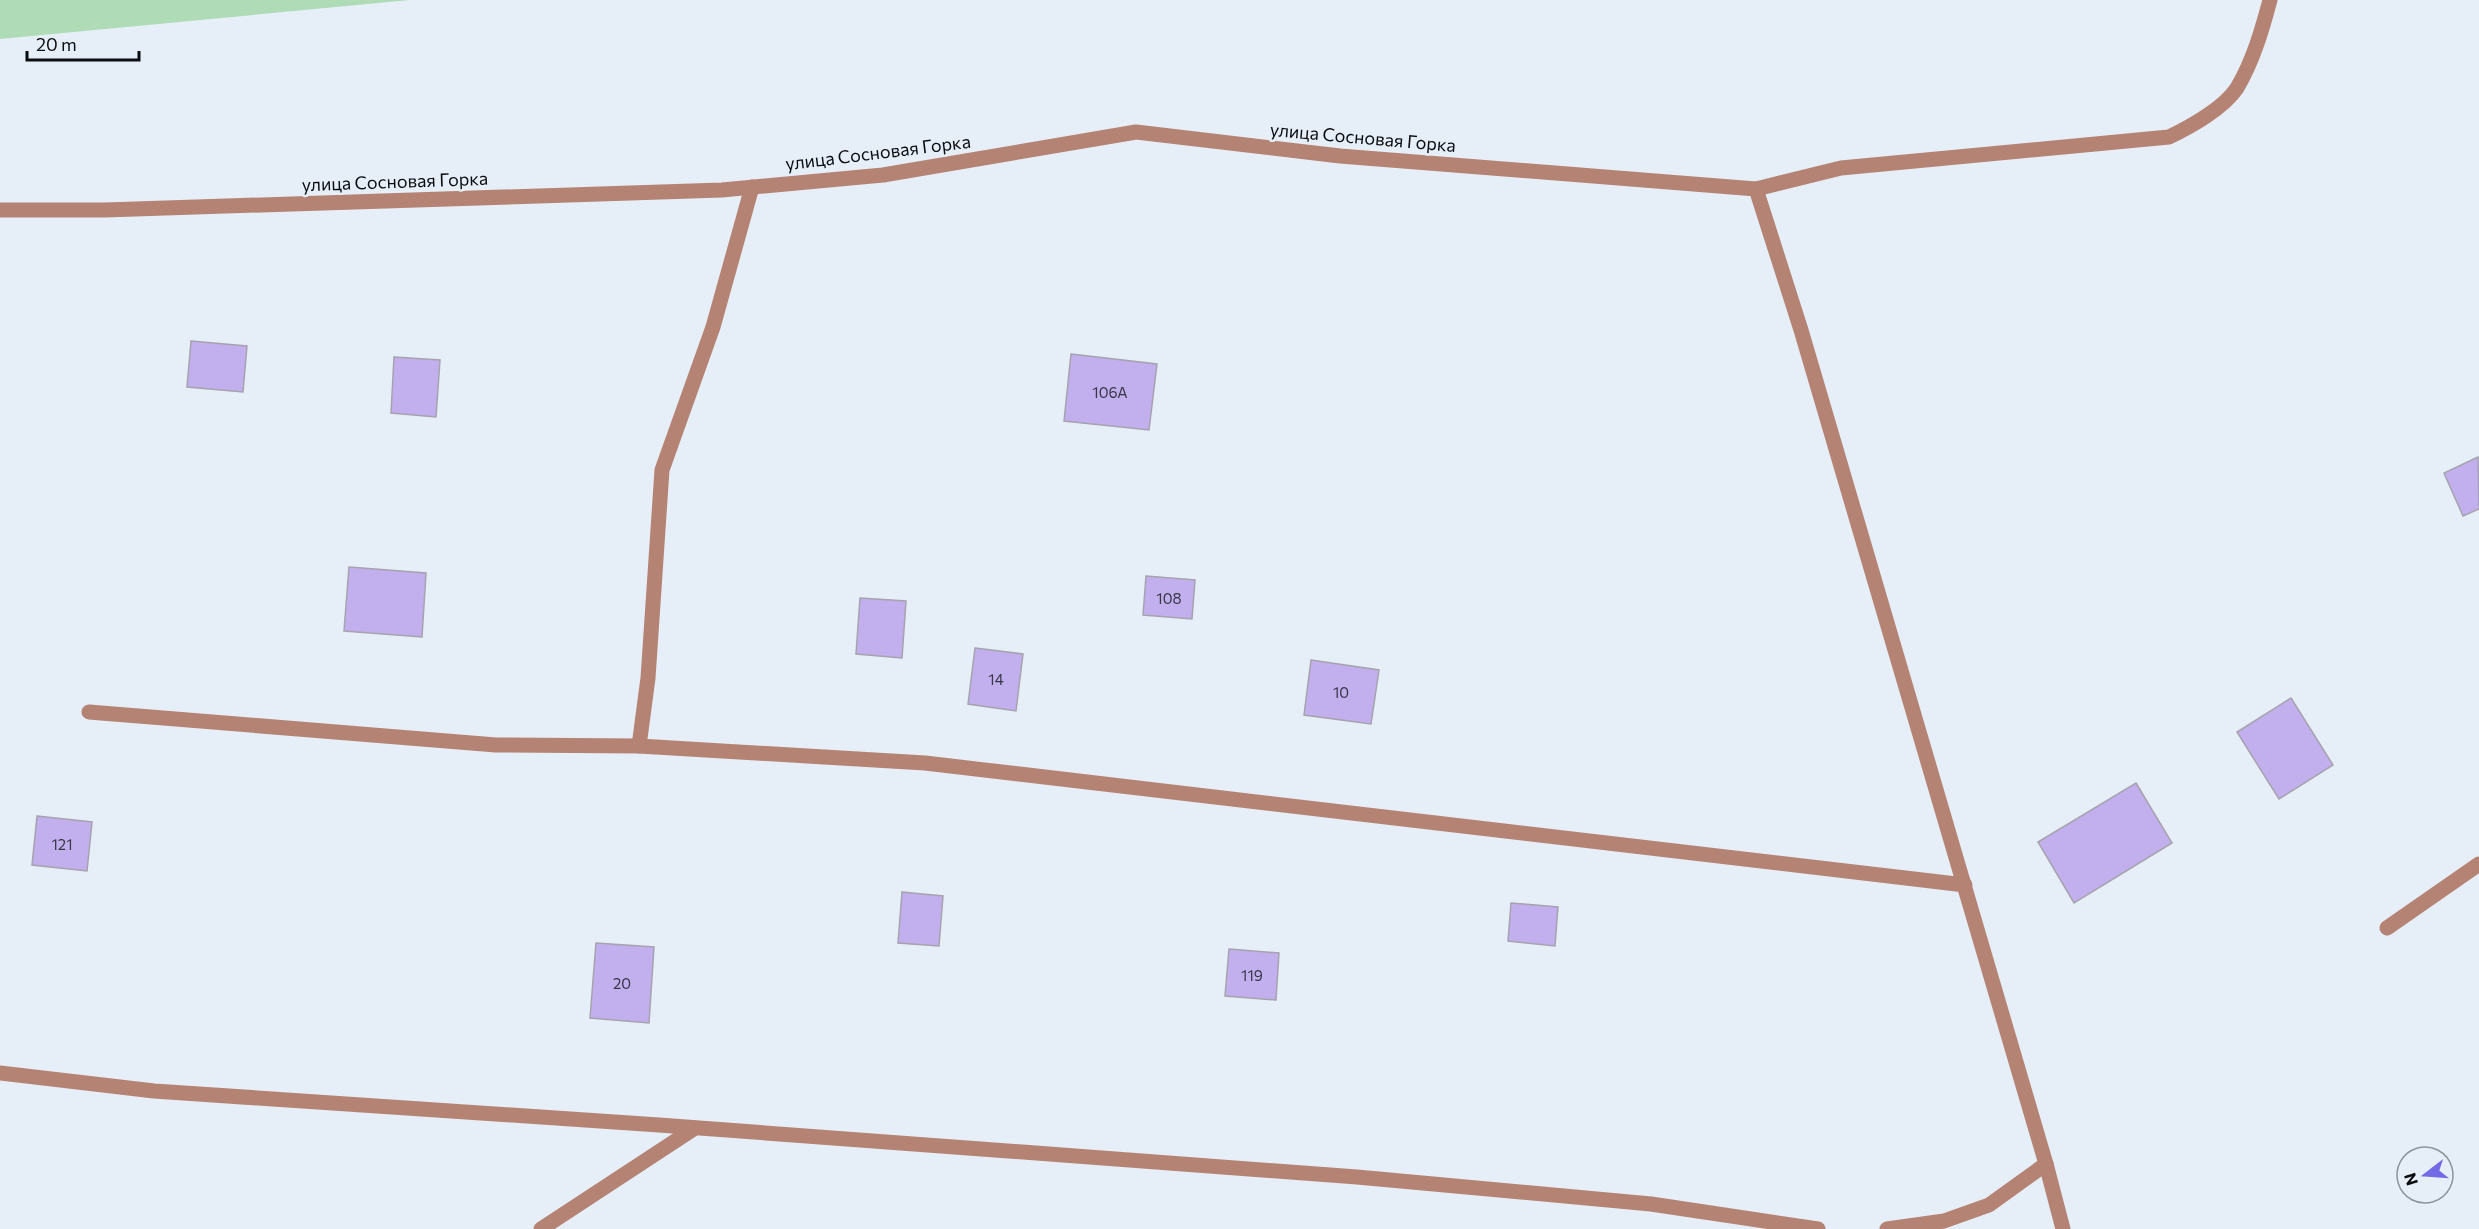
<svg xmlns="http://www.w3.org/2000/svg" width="2479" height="1229" font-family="Commissioner,sans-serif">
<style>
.green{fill:#afdcb7}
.building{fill:#c2afed;stroke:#a6a3ae;stroke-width:1.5}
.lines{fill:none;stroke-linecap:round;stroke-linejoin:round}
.service{stroke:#b58373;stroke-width:15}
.minor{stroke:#b58373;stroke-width:15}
.labels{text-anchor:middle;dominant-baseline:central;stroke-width:5;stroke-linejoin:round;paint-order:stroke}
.number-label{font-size:15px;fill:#383647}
.street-label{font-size:18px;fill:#0a0d10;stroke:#e6eef8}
</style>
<rect width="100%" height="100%" fill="#e6eef8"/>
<polygon class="green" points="0,0 410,0 0,39"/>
<g class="building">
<polygon points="191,341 247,346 243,392 187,387"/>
<polygon points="1071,354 1157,364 1149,430 1064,421"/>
<polygon points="394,357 440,360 436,417 391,413"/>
<polygon points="2478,457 2479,509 2463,516 2444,473"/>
<polygon points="349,567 426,573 422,637 344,631"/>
<polygon points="1146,576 1195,580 1192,619 1143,615"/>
<polygon points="860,598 906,601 902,658 856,654"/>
<polygon points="975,648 1023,654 1016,711 968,704"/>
<polygon points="1311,660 1379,670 1371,724 1304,715"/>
<polygon points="2291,698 2333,765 2279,799 2237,732"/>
<polygon points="2136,783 2172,843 2074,903 2038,842"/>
<polygon points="37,816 92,822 87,871 32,865"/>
<polygon points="902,892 943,896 939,946 898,943"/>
<polygon points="1511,903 1558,907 1555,946 1508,941"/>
<polygon points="596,943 654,947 649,1023 590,1018"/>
<polygon points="1229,949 1279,953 1276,1000 1225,996"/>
</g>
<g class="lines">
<g class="service">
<path d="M1756,189L1841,168L2169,137C2190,127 2224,108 2237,88C2253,61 2262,30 2270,0"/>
<polyline points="89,712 496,745 639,746 648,678 662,470 713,327 752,187"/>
<polyline points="639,746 925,763 1965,885"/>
<polyline points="0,1073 154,1091 659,1125 1357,1177 1651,1204 1818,1229"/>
<polyline points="541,1229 695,1128"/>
</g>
<g class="minor">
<polyline points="0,210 105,210 722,190 883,175 1136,132 1340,156 1756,189 1801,330 2046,1164 2063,1229"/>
<polyline points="2387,928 2479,864"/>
<polyline points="1887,1229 1944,1221 1989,1205 2046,1164"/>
</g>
</g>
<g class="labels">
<g class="number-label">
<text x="1110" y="392">106А</text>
<text x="1169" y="598">108</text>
<text x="996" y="679">14</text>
<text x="1341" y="692">10</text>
<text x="62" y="844">121</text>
<text x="1252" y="975">119</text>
<text x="622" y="983">20</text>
</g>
<g class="street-label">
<text transform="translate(1363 137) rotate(5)">улица Сосновая Горка</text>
<text transform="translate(878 152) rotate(-7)">улица Сосновая Горка</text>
<text transform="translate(395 181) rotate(-2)">улица Сосновая Горка</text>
</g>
</g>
<g transform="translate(2425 1175) rotate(253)"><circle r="28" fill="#e6eef8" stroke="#8e949b" stroke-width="1.5"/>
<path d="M0-4.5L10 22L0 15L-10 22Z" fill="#726be5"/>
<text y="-9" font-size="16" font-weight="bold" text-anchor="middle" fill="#0a0d10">N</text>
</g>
<path d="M27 51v9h112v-9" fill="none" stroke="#0a0d10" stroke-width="3"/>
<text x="36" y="51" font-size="18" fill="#0a0d10" stroke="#e6eef8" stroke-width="4.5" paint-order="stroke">20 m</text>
</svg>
